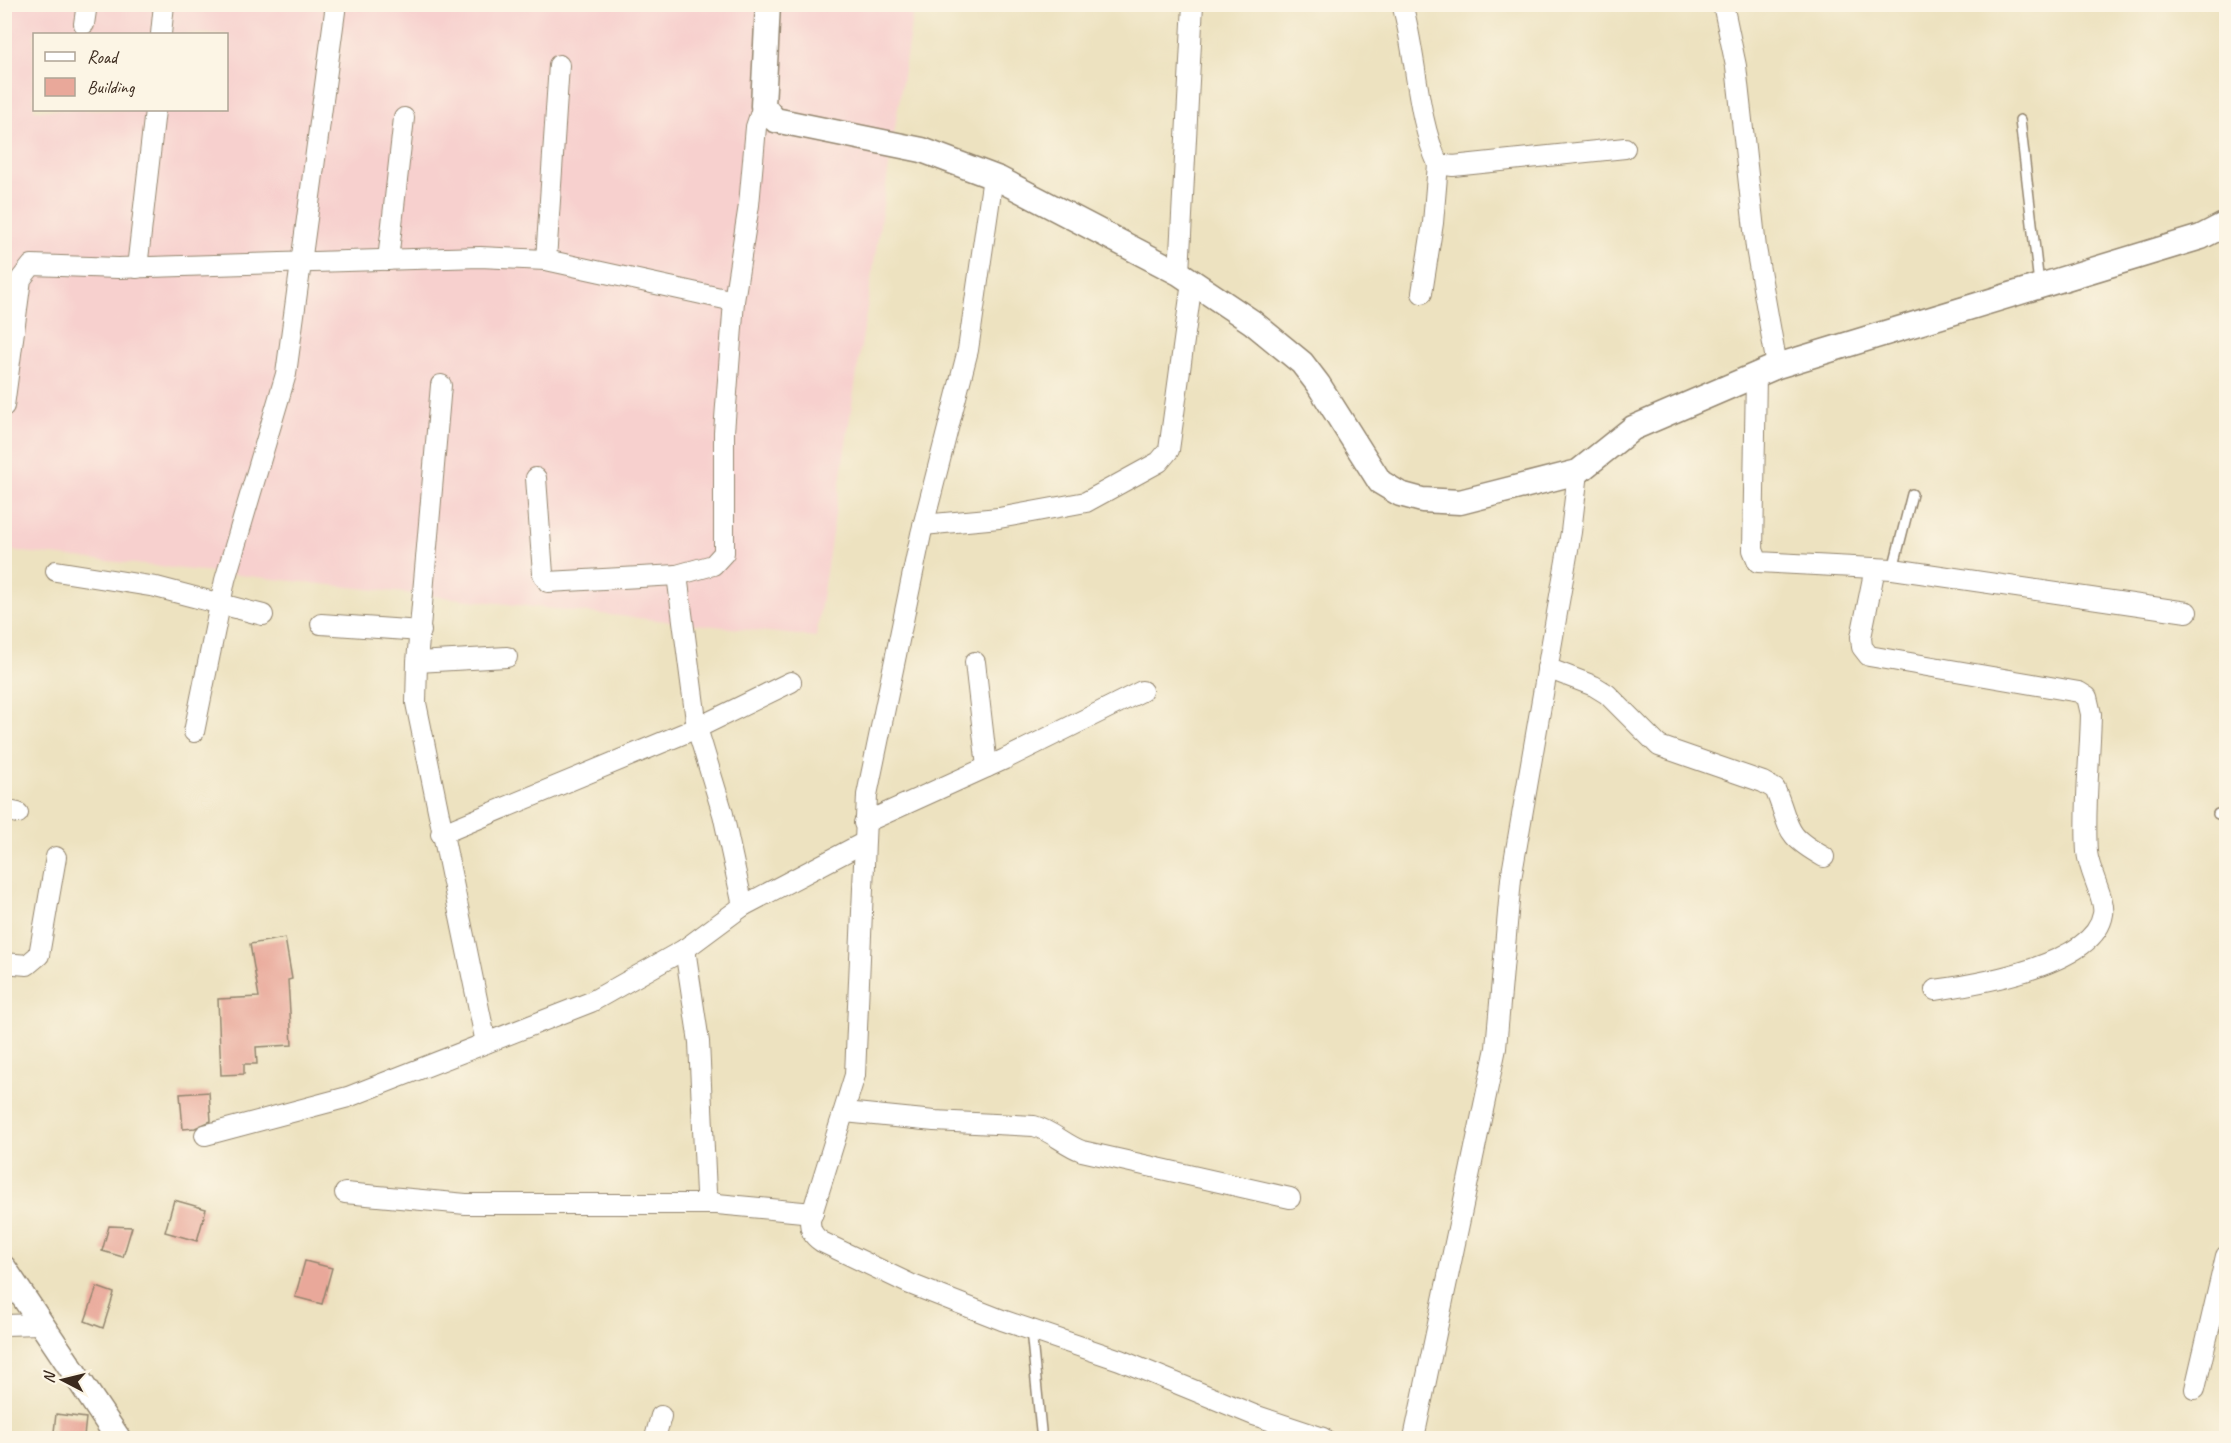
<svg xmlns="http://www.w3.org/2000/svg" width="2231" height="1443" font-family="Caveat,sans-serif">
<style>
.built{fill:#f7d0ce;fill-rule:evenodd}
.building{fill:#e9a89a}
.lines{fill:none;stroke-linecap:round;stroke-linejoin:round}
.service-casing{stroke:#94866f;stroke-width:12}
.minor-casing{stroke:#94866f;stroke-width:22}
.tertiary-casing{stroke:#94866f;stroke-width:27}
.service{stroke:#fff;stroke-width:9}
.minor{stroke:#fff;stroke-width:20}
.tertiary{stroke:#fff;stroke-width:24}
</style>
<rect width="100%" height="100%" fill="#fcf5e5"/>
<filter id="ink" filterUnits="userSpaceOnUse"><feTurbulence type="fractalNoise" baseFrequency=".0167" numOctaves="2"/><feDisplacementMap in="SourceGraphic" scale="12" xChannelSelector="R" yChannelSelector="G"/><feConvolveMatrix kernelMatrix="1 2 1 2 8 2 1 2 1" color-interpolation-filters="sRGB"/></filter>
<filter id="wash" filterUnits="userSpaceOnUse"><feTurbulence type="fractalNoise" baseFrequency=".008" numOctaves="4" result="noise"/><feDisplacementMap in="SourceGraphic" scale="24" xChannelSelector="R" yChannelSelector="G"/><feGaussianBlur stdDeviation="1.35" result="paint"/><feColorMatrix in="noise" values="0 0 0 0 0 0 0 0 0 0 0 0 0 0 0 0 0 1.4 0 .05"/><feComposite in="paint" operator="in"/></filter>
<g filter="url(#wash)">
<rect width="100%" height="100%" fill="#ede2c0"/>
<path class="built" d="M5,5H914L816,637L5,550ZM34,34H226V110H34Z"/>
<g id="blocks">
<g class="building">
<polygon points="285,938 292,979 288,980 292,1045 256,1047 257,1064 244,1064 244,1074 221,1075 218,999 259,997 250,944"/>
<polygon points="209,1092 211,1121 195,1128 183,1129 180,1094"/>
<polygon points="174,1200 206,1209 197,1241 165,1232"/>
<polygon points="109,1226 132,1227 123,1257 102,1251"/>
<polygon points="305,1261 332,1268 322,1304 295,1297"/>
<polygon points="97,1287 114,1293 103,1328 85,1321"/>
<polygon points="56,1414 86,1418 84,1436 54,1432"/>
</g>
</g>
</g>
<g filter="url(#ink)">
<use href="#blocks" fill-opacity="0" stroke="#94866f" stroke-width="1.5"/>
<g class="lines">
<defs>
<g id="service">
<polyline points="2020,120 2039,284"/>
<polyline points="1893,569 1912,494"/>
<polyline points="2218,814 2226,816"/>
<polyline points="1031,1330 1041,1431"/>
</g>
<g id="minor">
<path d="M1402,4C1417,56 1416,115 1438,164L1453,166L1625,148"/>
<polyline points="1723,4 1736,66 1756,248 1777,366"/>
<polyline points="84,24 87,4"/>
<polyline points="161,34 164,4"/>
<path d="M993,177L968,350L921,534L867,795L855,1075L810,1220C810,1231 813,1236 822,1242L910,1284L1002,1320L1120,1360L1254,1415L1323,1438"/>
<polyline points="388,260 404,118"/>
<polyline points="546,260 559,65"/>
<polyline points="137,268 155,110"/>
<polyline points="1179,273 1193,4"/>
<polyline points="1422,293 1433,223 1438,164"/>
<polyline points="1756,375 1753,550 1758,562 1893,569 2187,612"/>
<polyline points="441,385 417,662 416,703 486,1043"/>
<polyline points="4,406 21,279 32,265 118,268 480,257 546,260 734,301"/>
<polyline points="536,478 543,574 548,582 677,575 713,565 724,553 724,432 734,301 749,205 756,127 763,106"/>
<polyline points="923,525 999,518 1086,502 1159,462 1169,450 1192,282"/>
<path d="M1875,568L1861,637L1862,647L1869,656L2079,692L2087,697L2091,714C2090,760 2084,807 2087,852C2089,872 2106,900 2103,914C2095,965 1977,984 1935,990"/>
<polyline points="56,571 156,587 263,615"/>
<polyline points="677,575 697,728 723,814 743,906"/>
<polyline points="321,624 421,631"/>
<polyline points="417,662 507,657"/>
<polyline points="975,662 987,767"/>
<path d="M1547,668L1594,686L1607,694L1659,746L1763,782L1775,789C1792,830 1782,833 1824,857"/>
<polyline points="194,732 225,580 286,374 336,4"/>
<polyline points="4,810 18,813"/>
<polyline points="864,823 1005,759 1142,691"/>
<polyline points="441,834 697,728 791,682"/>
<polyline points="685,949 699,1042 706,1193 710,1201 717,1204 813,1213"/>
<polyline points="4,963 27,965 39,955 56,857"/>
<path d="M845,1112L934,1121L1034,1126C1052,1131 1065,1145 1082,1151L1290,1198"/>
<polyline points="205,1135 348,1097 591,1002 685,949 743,906 863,843"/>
<polyline points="345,1193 466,1204 717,1204"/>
<polyline points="4,1325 41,1324"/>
<polyline points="2195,1389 2226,1256"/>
<polyline points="655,1438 661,1416"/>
<polyline points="1414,1438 1496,1048 1511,879 1571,532 1578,472"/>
</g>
<g id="tertiary">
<polyline points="768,4 763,106 775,120 922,150 999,179 1179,273 1252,322 1302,363 1318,384 1380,482 1400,494 1422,500 1460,502 1578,472 1633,428 1777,366 2201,237 2226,224"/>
<polyline points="4,1268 118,1438"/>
</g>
</defs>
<use href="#service" class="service-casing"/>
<use href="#minor" class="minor-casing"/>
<use href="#tertiary" class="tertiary-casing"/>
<use href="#service" class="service"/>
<use href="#minor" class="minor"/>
<use href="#tertiary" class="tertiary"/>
</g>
</g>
<rect width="2231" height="1443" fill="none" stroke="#fcf5e5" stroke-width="24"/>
<rect x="33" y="33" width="195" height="78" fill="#fcf5e5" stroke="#afa495" stroke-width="1.5"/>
<rect x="45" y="52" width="30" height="9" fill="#ffffff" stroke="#afa495" stroke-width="1.5"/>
<text x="87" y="63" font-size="18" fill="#3b2a1e">Road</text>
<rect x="45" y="78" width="30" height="18" fill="#e9a89a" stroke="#afa495" stroke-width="1.5"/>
<text x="87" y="93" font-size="18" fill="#3b2a1e">Building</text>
<g transform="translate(63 1380) rotate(277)" stroke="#fcf5e5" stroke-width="4.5" paint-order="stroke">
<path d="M0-4.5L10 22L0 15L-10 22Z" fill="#3b2a1e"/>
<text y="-9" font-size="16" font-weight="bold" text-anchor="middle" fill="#3b2a1e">N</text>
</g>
</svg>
